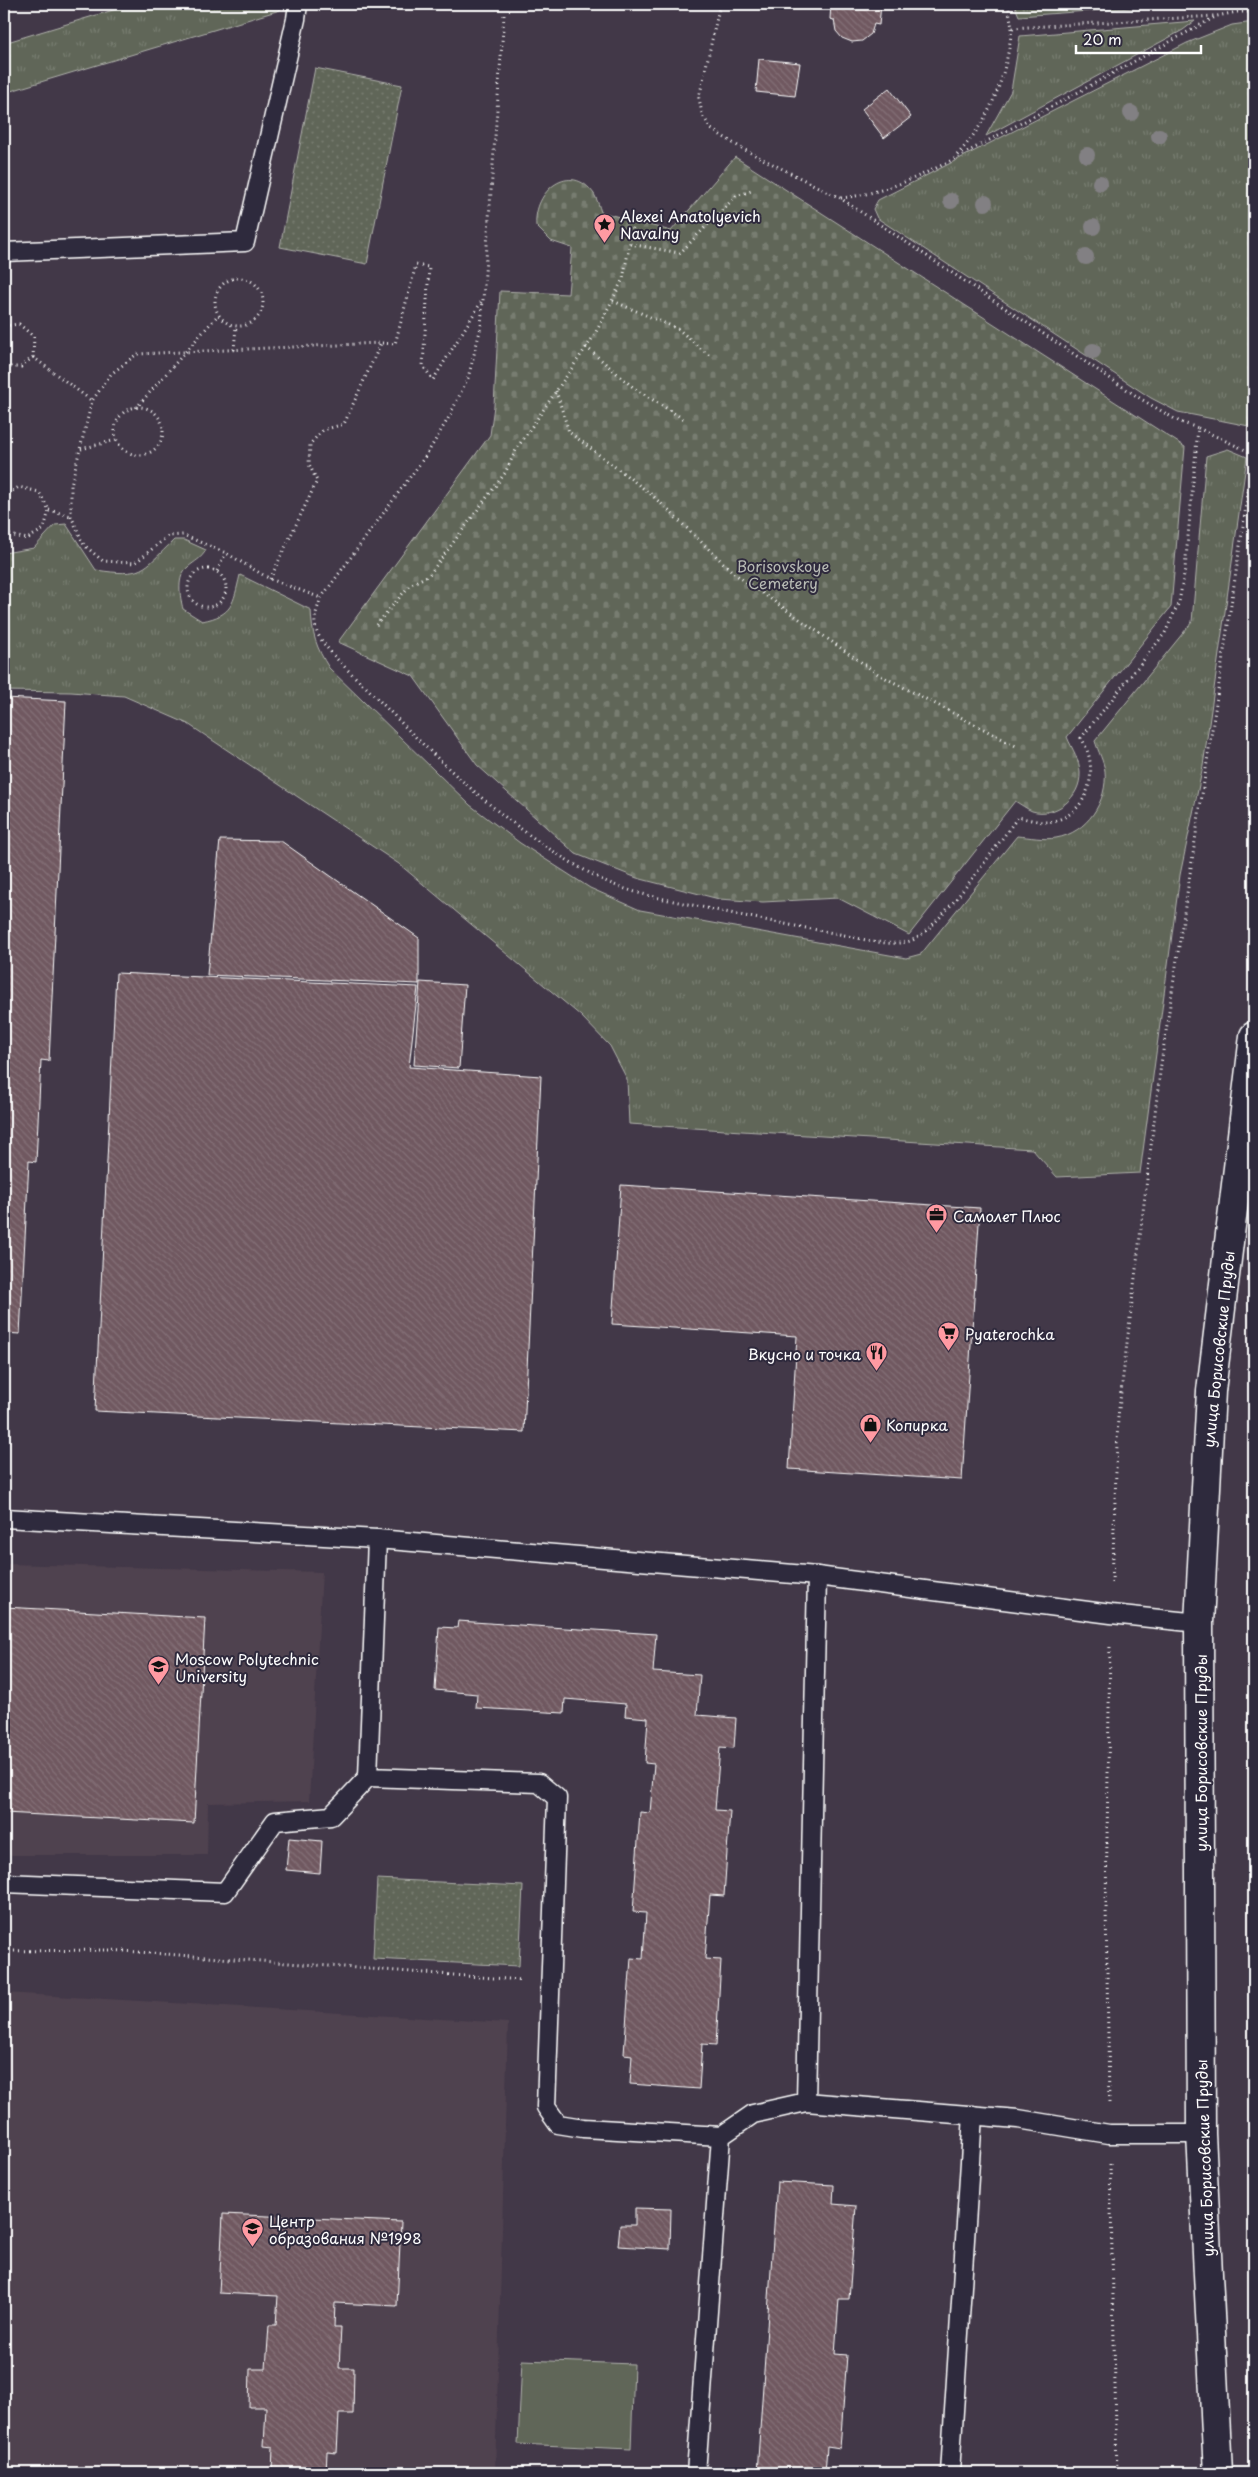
<svg xmlns="http://www.w3.org/2000/svg" width="1258" height="2477" font-family="'Playpen Sans',sans-serif">
<style>
.built{fill:#50424f}
.grass{fill:url(#grass-tufts);stroke:#b0b2ac}
.cemetery{fill:url(#cemetery-stones);stroke:#b0b2ac}
.park{fill:url(#park-dots);stroke:#b0b2ac}
.pitch{fill:#606658;stroke:#b0b2ac}
.building{fill:url(#building-back-hatch);stroke:#fff}
.lines{fill:none;stroke-linecap:round;stroke-linejoin:round}
.lane-casing{stroke:#fff;stroke-width:21}
.secondary-casing{stroke:#fff;stroke-width:31}
.path{stroke:#fff;stroke-width:3;stroke-dasharray:1 4;stroke-linecap:butt}
.lane{stroke:#2f2a3d;stroke-width:18}
.secondary{stroke:#2f2a3d;stroke-width:28}
.tree{fill:#828083}
.labels{text-anchor:middle;dominant-baseline:central;stroke-width:4;stroke-linejoin:round;paint-order:stroke}
.poi-label{font-size:15px;fill:#fff;stroke:#2f2a3d;text-anchor:start}
.park-label{font-size:15px;fill:#b7bab4;stroke:#2f2a3d}
.street-label{font-size:15px;fill:#fff;stroke:#2f2a3d}
</style>
<defs>
<pattern id="grass-tufts" width="24" height="20" patternUnits="userSpaceOnUse" patternTransform="scale(1.25)"><rect width="24" height="20" fill="#606658"/><path d="M3 7l-1-3M5 7V3M7 7l1-3M15 17l-1-3M17 17v-4M19 17l1-3" fill="none" stroke="#787d71"/></pattern>
<pattern id="cemetery-stones" width="16" height="16" patternUnits="userSpaceOnUse" patternTransform="scale(1.25)"><rect width="16" height="16" fill="#606658"/><path d="M2 7V4a2 2 0 0 1 4 0v3zM10 15v-3a2 2 0 0 1 4 0v3z" fill="#787d71"/></pattern>
<pattern id="park-dots" width="8" height="8" patternUnits="userSpaceOnUse" patternTransform="scale(1.25)"><rect width="8" height="8" fill="#606658"/><path d="M2 2h.1M6 6h.1" fill="none" stroke="#787d71" stroke-width="1.8" stroke-linecap="round"/></pattern>
<pattern id="building-back-hatch" width="6" height="6" patternUnits="userSpaceOnUse" patternTransform="scale(1.25)"><rect width="6" height="6" fill="#6f5860"/><path d="M-1 5l2 2M0 0l6 6M5-1l2 2" fill="none" stroke="#857178"/></pattern>
</defs>
<rect width="100%" height="100%" fill="#423848"/>
<filter id="ink" filterUnits="userSpaceOnUse"><feTurbulence type="fractalNoise" baseFrequency=".02" numOctaves="2"/><feDisplacementMap in="SourceGraphic" scale="10" xChannelSelector="R" yChannelSelector="G"/><feConvolveMatrix kernelMatrix="1 2 1 2 8 2 1 2 1" color-interpolation-filters="sRGB"/></filter>
<g filter="url(#ink)">
<g class="built">
<polygon points="4,1564 322,1572 309,1801 208,1803 207,1855 4,1855"/>
<polygon points="4,1993 508,2023 495,2473 4,2473"/>
</g>
<g class="grass">
<polygon points="133,4 282,4 280,10 4,93 4,43"/>
<polygon points="1014,4 1186,4 1019,16"/>
<polygon points="1195,21 1183,30 986,136 1011,91 1020,36"/>
<polygon points="1254,22 1254,395 1249,426 1178,412 1151,398 877,218 873,209 878,200 1187,43 1232,25"/>
<path d="M1228,449L1247,457L1203,766L1180,875L1140,1173L1057,1177L1032,1149L629,1124L627,1079L610,1046L581,1016L399,864L188,724L124,696L71,692L4,691V553L34,548L55,525L66,524L96,570C143,577 142,571 174,540H184L206,550C201,559 195,561 188,567C176,576 180,597 183,609L202,621C233,615 233,604 240,575L311,610C312,635 316,647 329,668L470,805L520,843L590,888L640,910L906,958L921,954L1017,836C1029,837 1044,840 1056,838C1087,833 1108,801 1105,771C1104,762 1098,751 1095,741L1192,622L1206,456Z"/>
</g>
<path class="cemetery" d="M735,157L1185,447L1171,607L1067,737C1072,749 1080,760 1080,773C1081,797 1056,818 1032,811C1027,809 1020,804 1015,801L909,935L838,898L763,902L719,899L637,878L576,854L477,765L413,676L338,642L490,435L494,406L500,291L568,294L572,248L551,241L536,226C533,190 571,161 594,194C597,199 599,206 601,212L671,231Z"/>
<g class="park">
<polygon points="315,68 402,85 367,264 280,247"/>
<polygon points="377,1879 523,1886 519,1966 373,1959"/>
</g>
<polygon class="pitch" points="522,2360 634,2364 631,2449 518,2444"/>
<g class="building">
<polygon points="831,4 881,4 879,25 874,24 871,34 862,41 852,42 842,38 836,31 834,20 830,19"/>
<polygon points="759,59 800,63 795,96 756,92"/>
<polygon points="889,88 911,117 884,138 862,109"/>
<polygon points="4,698 66,701 49,1061 41,1060 36,1162 29,1161 20,1334 4,1333"/>
<polygon points="220,840 281,841 419,938 419,984 207,975"/>
<polygon points="116,973 418,987 409,1067 541,1076 524,1432 95,1411"/>
<polygon points="420,982 465,985 459,1068 414,1065"/>
<polygon points="621,1185 980,1208 962,1480 789,1469 797,1336 612,1324"/>
<polygon points="4,1607 205,1618 194,1823 4,1813"/>
<polygon points="458,1621 656,1634 653,1672 700,1675 697,1715 736,1718 734,1748 720,1747 715,1810 730,1811 727,1852 724,1896 710,1895 705,1959 721,1960 716,2045 702,2044 699,2089 630,2084 632,2055 624,2054 631,1958 643,1959 646,1913 633,1912 640,1812 650,1813 654,1764 645,1763 648,1718 625,1716 626,1704 565,1699 564,1713 476,1708 477,1694 435,1690 439,1627 457,1628"/>
<polygon points="289,1838 322,1841 320,1873 286,1870"/>
<polygon points="777,2182 834,2185 833,2204 856,2206 849,2299 839,2299 835,2354 847,2355 840,2448 827,2446 825,2473 757,2473"/>
<polygon points="635,2208 671,2209 670,2249 618,2246 620,2225 635,2225"/>
<polygon points="223,2214 401,2222 397,2306 335,2303 334,2327 341,2327 339,2368 354,2368 353,2414 339,2414 337,2453 327,2452 326,2473 272,2473 273,2447 264,2446 266,2407 249,2407 250,2369 266,2369 269,2325 276,2325 278,2296 219,2293"/>
</g>
<g class="lines">
<defs>
<g id="lane">
<polyline points="4,252 245,242 296,19 298,4"/>
<polyline points="4,1518 377,1539 817,1576 1111,1614 1199,1623"/>
<polyline points="377,1539 368,1777 539,1783 557,1798 546,2107 558,2124 583,2128 721,2136"/>
<polyline points="4,1883 225,1892 275,1821 331,1816 368,1777"/>
<polyline points="806,2102 817,1576"/>
<polyline points="696,2473 721,2136 753,2114 806,2102 1018,2119 1109,2134 1201,2134"/>
<polyline points="950,2473 973,2115"/>
</g>
<polyline id="secondary" points="1218,2473 1201,2134 1199,1623 1211,1391 1254,1036"/>
</defs>
<use href="#lane" class="lane-casing"/>
<use href="#secondary" class="secondary-casing"/>
<g class="path">
<polyline points="1008,4 1012,28 1214,16"/>
<path d="M504,15L481,327L468,378L448,419L427,454L321,598C317,610 312,620 317,632C323,648 354,676 368,689C438,761 511,833 601,879C627,892 655,897 683,903C733,914 783,924 834,933C857,937 887,948 910,941C936,934 999,842 1018,817C1029,819 1042,824 1053,821C1091,813 1100,766 1081,738L1165,633L1179,602L1185,569L1198,428L1180,422L1141,399L840,198L741,148L711,129L702,114L699,98L720,4"/>
<path d="M957,155C991,119 1006,77 1012,28"/>
<path d="M841,198C901,192 955,158 1008,130C1078,93 1147,54 1217,16L1237,12H1254"/>
<polyline points="630,244 680,253 736,196 751,191"/>
<circle cx="239" cy="302" r="24"/>
<polyline points="613,301 678,329 711,357"/>
<polyline points="4,326 19,324 34,337 33,357 21,367 4,367"/>
<polyline points="382,343 395,344 416,265 429,267 423,366 433,380 483,299"/>
<polyline points="586,347 634,388 685,420"/>
<polyline points="234,350 236,327"/>
<polyline points="33,357 92,401"/>
<polyline points="556,391 569,432 652,495 735,574 878,674 1016,746"/>
<circle cx="139" cy="431" r="24"/>
<polyline points="136,408 218,315"/>
<polyline points="1198,428 1254,454"/>
<polyline points="81,449 116,440"/>
<polyline points="4,496 19,487 39,492 49,510 44,529 27,539 6,534 4,530"/>
<polyline points="49,510 71,516"/>
<circle cx="207" cy="588" r="19"/>
<polyline points="217,571 226,553"/>
<polyline points="270,579 317,481 309,464 310,444 323,430 344,424 381,343 137,354 111,374 92,401 71,485 71,516 84,545 103,561 135,563 168,536 183,535 226,553 270,579 321,598"/>
<polyline points="376,625 411,584 429,575 505,473 517,448 594,336 623,279 634,221"/>
<polyline points="1112,1583 1118,1417 1161,1064 1254,454"/>
<polyline points="4,1951 110,1950 521,1980"/>
<polyline points="1109,2103 1106,1904 1110,1645"/>
<polyline points="1110,2164 1117,2473"/>
</g>
<use href="#lane" class="lane"/>
<use href="#secondary" class="secondary"/>
</g>
<g class="tree">
<circle cx="1131" cy="113" r="8"/>
<circle cx="1159" cy="136" r="8"/>
<circle cx="1087" cy="155" r="8"/>
<circle cx="1100" cy="183" r="8"/>
<circle cx="951" cy="201" r="8"/>
<circle cx="985" cy="203" r="8"/>
<circle cx="1093" cy="227" r="8"/>
<circle cx="1086" cy="257" r="8"/>
<circle cx="1093" cy="351" r="8"/>
</g>
</g>
<defs>
<symbol id="sight-pin" viewBox="-11 -11 22 30"><path d="M0 17L-7.5 6A9.5 9.5 0 1 1 7.5 6Z" fill="#ff9aa2" stroke="#2f2a3d"/><path d="M0-6L1.8-2.2L6-1.7L2.9 1.2L3.7 5.4L0 3.3L-3.7 5.4L-2.9 1.2L-6-1.7L-1.8-2.2Z" fill="#111"/></symbol>
<symbol id="office-pin" viewBox="-11 -11 22 30"><path d="M0 17L-7.5 6A9.5 9.5 0 1 1 7.5 6Z" fill="#ff9aa2" stroke="#2f2a3d"/><path d="M-6-3h4V-5.5h4V-3h4V5H-6ZM-1-4.5V-3h2v-1.5ZM-6 0V1H6V0Z" fill="#111"/></symbol>
<symbol id="supermarket-pin" viewBox="-11 -11 22 30"><path d="M0 17L-7.5 6A9.5 9.5 0 1 1 7.5 6Z" fill="#ff9aa2" stroke="#2f2a3d"/><path d="M-6-5.5h2.5l.6 2H6L4.5 2H-2.5L-4.4-4H-6ZM-1.5 3.2a1.3 1.3 0 1 0 .1 0ZM3 3.2a1.3 1.3 0 1 0 .1 0Z" fill="#111"/></symbol>
<symbol id="restaurant-pin" viewBox="-11 -11 22 30"><path d="M0 17L-7.5 6A9.5 9.5 0 1 1 7.5 6Z" fill="#ff9aa2" stroke="#2f2a3d"/><path d="M-5-6h1v4h1v-4h1v4h1v-4h1v5L-1.5 .5V6h-2V.5L-5-1ZM5-6V6H3V1.5H1.5Q1.5-4 5-6Z" fill="#111"/></symbol>
<symbol id="shop-pin" viewBox="-11 -11 22 30"><path d="M0 17L-7.5 6A9.5 9.5 0 1 1 7.5 6Z" fill="#ff9aa2" stroke="#2f2a3d"/><path d="M-5-2.5h2.3a2.7 3.5 0 0 1 5.4 0H5L5.5 6h-11ZM-1.5-2.5h3a1.5 2.3 0 0 0-3 0Z" fill="#111"/></symbol>
<symbol id="university-pin" viewBox="-11 -11 22 30"><path d="M0 17L-7.5 6A9.5 9.5 0 1 1 7.5 6Z" fill="#ff9aa2" stroke="#2f2a3d"/><path d="M0-5L7-2L0 1L-7-2ZM-4 1L0 2.5L4 1V4Q0 6-4 4Z" fill="#111"/></symbol>
<symbol id="school-pin" viewBox="-11 -11 22 30"><path d="M0 17L-7.5 6A9.5 9.5 0 1 1 7.5 6Z" fill="#ff9aa2" stroke="#2f2a3d"/><path d="M0-5L7-2L0 1L-7-2ZM-4 1L0 2.5L4 1V4Q0 6-4 4Z" fill="#111"/></symbol>
</defs>
<g fill-rule="evenodd">
<use href="#sight-pin" x="592" y="212" width="25" height="34"/>
<use href="#office-pin" x="924" y="1202" width="25" height="34"/>
<use href="#supermarket-pin" x="936" y="1320" width="25" height="34"/>
<use href="#restaurant-pin" x="864" y="1340" width="25" height="34"/>
<use href="#shop-pin" x="858" y="1412" width="25" height="34"/>
<use href="#university-pin" x="146" y="1654" width="25" height="34"/>
<use href="#school-pin" x="240" y="2216" width="25" height="34"/>
</g>
<g class="labels">
<g class="poi-label">
<text x="620" y="215">Alexei Anatolyevich<tspan x="620" dy="17">Navalny</tspan></text>
<text x="953" y="1215">Самолет Плюс</text>
<text x="965" y="1333">Pyaterochka</text>
<text x="861" y="1353" text-anchor="end">Вкусно и точка</text>
<text x="886" y="1424">Копирка</text>
<text x="175" y="1658">Moscow Polytechnic<tspan x="175" dy="17">University</tspan></text>
<text x="269" y="2220">Центр<tspan x="269" dy="17">образования №1998</tspan></text>
</g>
<g class="park-label">
<text x="783" y="565">Borisovskoye<tspan x="783" dy="17">Cemetery</tspan></text>
</g>
<g class="street-label">
<text transform="translate(1218 1349) rotate(-84)">улица Борисовские Пруды</text>
<text transform="translate(1200 1753) rotate(-90)">улица Борисовские Пруды</text>
<text transform="translate(1204 2158) rotate(-92)">улица Борисовские Пруды</text>
</g>
</g>
<rect width="1258" height="2477" fill="none" stroke="#2f2a3d" stroke-width="20"/>
<rect x="10" y="10" width="1238" height="2457" fill="none" stroke="#fff" stroke-width="2" filter="url(#ink)"/>
<path d="M1076 45v8h125v-8" fill="none" stroke="#ffffff" stroke-width="2.5"/>
<text x="1083" y="45" font-size="15" fill="#ffffff" stroke="#2f2a3d" stroke-width="4" paint-order="stroke">20 m</text>
</svg>
